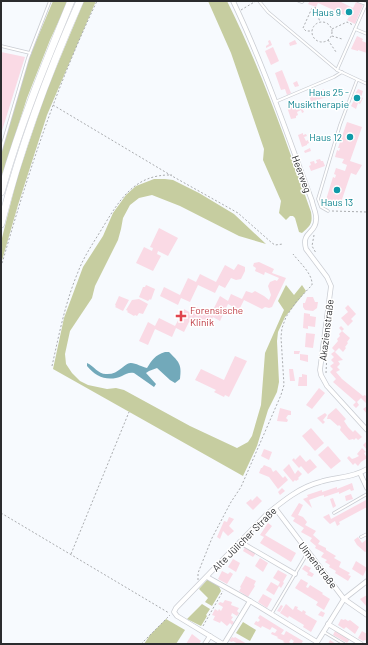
<svg xmlns="http://www.w3.org/2000/svg" width="368" height="645" font-family="Barlow,sans-serif">
<style>
.green{fill:#c6cda0}
.water{fill:#72a9ba}
.building{fill:#fadae5}
.lines{fill:none;stroke-linecap:round;stroke-linejoin:round}
.lane-casing{stroke:#cacdd3;stroke-width:3.5}
.street-casing{stroke:#cacdd3;stroke-width:5.5}
.primary-casing{stroke:#cacdd3;stroke-width:8}
.path{stroke:#aaacaf;stroke-width:1;stroke-dasharray:2 2;stroke-linecap:butt}
.lane{stroke:#fff;stroke-width:2}
.street{stroke:#fff;stroke-width:4}
.primary{stroke:#fff;stroke-width:7}
.culture-dot{fill:#0f9aa8;stroke:#fff;stroke-width:1.5}
.health-dot{fill:#e0444e;stroke:#fff;stroke-width:1.5}
.labels{text-anchor:middle;dominant-baseline:central;stroke-width:3;stroke-linejoin:round;paint-order:stroke}
.culture-label{font-size:10px;fill:#0d838f;stroke:#fff;text-anchor:end}
.street-label{font-size:10px;fill:#2b2c2e;stroke:#fff}
.health-label{font-size:10px;fill:#be3a42;stroke:#fff;text-anchor:start}
</style>
<rect width="100%" height="100%" fill="#f7fafe"/>
<g class="green">
<polygon points="53,1 68,1 50,40 27,98 1,179 1,152 29,58"/>
<polygon points="84,1 96,1 47,115 18,205 1,264 1,242 17,178 46,92"/>
<path d="M208,1H227C261,69 286,141 311,212C313,224 310,226 302,233L299,232L295,218L293,216H290L286,220L279,213L281,201L263,160L264,149L231,53Z"/>
<polygon points="154,179 165,179 173,180 199,193 234,214 266,244 239,236 180,206 152,195 139,198 130,205 123,218 121,229 118,240 95,286 92,298 70,331 65,354 66,364 72,373 80,381 88,385 107,389 116,388 124,390 190,426 237,448 248,442 252,436 261,405 265,353 284,310 278,301 286,285 294,295 302,285 306,291 285,317 278,332 277,341 279,382 277,392 268,410 257,446 243,476 53,369 64,318 83,267 103,236 113,213 126,195 136,186"/>
<polygon points="208,579 218,584 221,591 212,606 205,602 208,598 199,589"/>
<polygon points="202,604 210,609 206,615 207,616 201,626 187,619"/>
<polygon points="166,619 185,630 176,644 144,644 150,635"/>
<polygon points="243,622 256,630 250,641 236,633"/>
</g>
<path class="water" d="M165,352H169C179,362 182,364 180,379L175,383L170,380L157,368L149,371L146,373L156,384L154,387L134,373C129,372 126,374 122,376C108,382 96,377 87,366V363C94,366 98,374 106,374C119,375 125,362 131,363C136,363 142,367 147,368C152,360 155,355 165,352Z"/>
<g class="building">
<polygon points="310,1 342,1 341,2 353,8 356,2 363,5 355,24 347,20 349,17 318,3 316,7 308,4"/>
<polygon points="357,36 363,39 362,41 367,43 367,53 358,50 358,51 351,49"/>
<polygon points="270,40 272,45 266,48 266,46 269,44 268,41"/>
<polygon points="295,40 297,44 290,46 289,43"/>
<polygon points="273,47 279,61 271,65 265,51"/>
<polygon points="1,52 25,57 1,134"/>
<polygon points="282,70 288,85 289,88 286,89 289,88 291,93 287,95 285,89 281,90 275,73"/>
<polygon points="297,81 299,86 295,87 293,83"/>
<polygon points="324,89 327,97 311,102 309,95"/>
<polygon points="358,89 363,91 361,97 363,98 360,104 358,103 356,109 351,106 354,100 352,99"/>
<polygon points="291,105 292,107 295,106 296,110 302,108 304,112 302,113 301,110 297,112 298,115 296,116 296,118 291,119 287,107"/>
<polygon points="347,122 362,127 350,161 362,165 356,175 351,173 339,208 325,203 333,177 335,178 336,175 334,174 336,168 345,171 347,165 342,163 344,159 335,157 337,150 339,151 340,148 338,148"/>
<polygon points="303,133 303,135 306,134 307,136 304,137 306,141 308,140 309,143 307,144 307,145 302,147 298,135"/>
<polygon points="310,148 311,151 305,153 304,151"/>
<polygon points="320,159 321,161 323,161 325,166 311,171 309,166 311,165 310,162 314,161 315,164 316,163 317,163 316,160"/>
<polygon points="159,228 178,238 168,256 158,251 157,254 161,256 153,271 136,263 144,247 152,251 153,248 150,247"/>
<polygon points="259,262 274,269 272,273 286,278 272,307 269,308 265,307 262,309 244,300 239,310 228,304 220,321 213,317 209,325 196,319 194,324 189,322 184,332 176,328 172,337 155,329 148,345 139,341 148,322 155,326 159,318 175,326 184,309 191,313 195,306 211,314 220,296 228,301 231,294 242,299 246,291 252,293 255,291 264,296 269,300 271,295 268,286 270,282 275,280 277,281 279,278 265,272 264,275 255,271 256,268 253,266 254,263"/>
<polygon points="238,264 245,267 245,271 241,279 236,280 231,278 225,288 219,285 215,293 198,285 190,302 181,298 178,305 160,296 164,287 180,295 188,278 196,282 200,274 216,282 225,265 234,270"/>
<polygon points="146,285 155,289 151,300 150,299 148,301 139,297 143,287 145,287"/>
<polygon points="119,296 129,300 123,311 115,307 116,306 115,305"/>
<polygon points="307,297 313,297 315,302 318,302 317,308 313,311 305,310 303,307 303,303 305,303"/>
<polygon points="139,299 148,304 143,314 139,313 137,316 135,315 134,316 127,312 128,311 126,310 132,300"/>
<polygon points="348,305 356,314 351,319 353,321 348,326 341,318 348,312 345,308"/>
<polygon points="304,313 310,314 310,316 316,317 315,327 308,326 308,329 303,328"/>
<polygon points="341,326 344,329 342,331 350,338 347,342 348,343 345,347 346,348 343,352 339,348 335,352 343,360 338,361 340,364 337,367 340,370 336,372 342,379 363,396 365,395 367,397 366,403 361,398 357,402 359,405 356,408 353,405 356,402 333,382 336,379 330,372 333,369 330,366 334,363 331,360 334,357 331,354 335,351 332,348 338,341 337,339 340,336 339,334 342,331 339,328"/>
<polygon points="306,333 315,334 313,348 305,347"/>
<polygon points="294,351 300,351 299,354 294,354"/>
<polygon points="300,354 308,355 308,362 300,360"/>
<polygon points="235,356 247,361 229,397 225,395 224,397 214,392 216,390 195,380 201,369 224,380"/>
<polygon points="289,369 293,369 295,381 290,381"/>
<polygon points="302,374 307,375 307,386 298,386 299,377 302,377"/>
<polygon points="319,388 325,393 312,409 306,405"/>
<polygon points="367,406 367,414 363,409"/>
<polygon points="280,408 291,411 291,415 288,415 286,418 288,420 287,422 277,421"/>
<polygon points="336,408 346,419 344,421 348,427 353,432 355,430 362,437 358,440 356,438 354,440 353,439 349,440 340,430 341,427 339,425 338,426 330,419 327,419 328,415"/>
<polygon points="325,413 327,415 323,420 325,422 323,424 317,418"/>
<polygon points="311,428 324,443 315,451 302,436"/>
<polygon points="367,441 367,450 363,445"/>
<polygon points="328,446 341,461 331,469 318,455"/>
<polygon points="362,448 366,452 364,453 367,458 361,462 358,466 355,463 353,465 347,458 349,456 352,459 355,458 359,456 357,454"/>
<polygon points="264,449 272,452 269,460 261,456"/>
<polygon points="300,455 306,462 310,459 317,467 308,474 301,466 299,468 292,460 294,458 295,460"/>
<polygon points="289,464 295,474 298,470 302,474 298,478 299,479 296,481 295,480 293,482 283,470"/>
<polygon points="264,465 271,468 273,472 276,470 283,478 285,476 288,480 278,489 269,477 259,473 261,468 262,468"/>
<polygon points="352,483 354,490 351,491 350,489 339,494 339,492 324,497 324,495 320,496 309,500 312,508 303,499 308,497 307,495 322,490 322,492 337,487 337,489"/>
<polygon points="282,488 285,491 280,495 278,492"/>
<polygon points="351,494 353,499 346,501 345,496"/>
<polygon points="257,496 262,501 253,510 246,503 251,499 252,501"/>
<polygon points="333,498 336,506 333,508 330,499"/>
<polygon points="366,500 367,507 339,522 340,524 337,526 335,521 330,524 323,517 329,514 331,519"/>
<polygon points="299,503 303,505 298,515 303,517 307,522 305,525 316,531 313,535 320,541 318,544 326,548 326,550 336,556 334,558 341,562 339,567 350,573 348,575 351,576 348,581 335,573 336,571 329,567 330,565 325,562 327,560 321,557 324,553 315,548 316,546 310,541 312,538 301,532 304,528 293,521 295,518 291,516"/>
<polygon points="229,517 234,519 229,526 234,531 228,536 223,531 220,539 217,537 224,521 227,522"/>
<polygon points="268,523 272,526 265,535 296,553 291,562 260,543 264,537 260,535"/>
<polygon points="358,537 362,543 367,539 367,551 365,552 357,545 354,540"/>
<polygon points="245,547 256,553 253,557 243,551"/>
<polygon points="260,558 268,563 263,572 255,566"/>
<polygon points="233,559 240,563 236,572 228,567"/>
<polygon points="356,561 367,568 363,576 352,569"/>
<polygon points="305,565 311,568 309,571 314,574 312,577 307,575 308,573 302,569"/>
<polygon points="278,570 287,575 283,582 284,583 281,588 279,586 274,595 266,590 271,582 278,586 280,582 273,578"/>
<polygon points="222,571 228,574 230,572 233,574 227,584 218,579"/>
<polygon points="246,576 256,581 254,585 255,586 248,597 239,591 241,588 240,587"/>
<polygon points="301,579 308,583 306,587 308,588 310,585 323,593 322,594 330,599 324,610 316,605 318,602 295,588"/>
<polygon points="263,594 272,599 267,608 258,602"/>
<polygon points="367,595 367,607 360,599"/>
<polygon points="225,600 232,602 231,605 239,608 237,611 239,613 237,616 232,613 231,616 233,617 231,620 234,622 232,625 230,623 227,626 221,621 220,623 213,620 215,616 212,615 215,609 218,611 219,609 221,611 223,607 218,604 220,602 223,603"/>
<polygon points="286,604 293,610 295,606 298,607 297,609 302,612 303,610 306,612 305,614 317,621 311,632 303,627 304,625 289,616 288,618 280,613"/>
<polygon points="281,605 283,606 280,612 277,611"/>
<polygon points="321,611 325,613 323,617 318,615"/>
<polygon points="260,615 284,630 281,634 284,635 286,631 303,641 301,644 292,644 294,641 291,639 289,642 292,644 287,644 283,642 284,641 277,638 278,637 271,634 272,632 275,633 277,630 272,627 270,630 262,626 261,628 254,624 256,621 258,622 260,620 258,618"/>
<polygon points="341,619 344,620 345,619 348,621 350,620 359,627 355,634 346,627 344,629 338,625"/>
<polygon points="335,631 350,639 347,643 333,635"/>
<polygon points="362,631 367,634 367,641 365,640 363,641 358,638"/>
<polygon points="192,634 201,641 199,644 186,644"/>
<polygon points="232,637 234,638 235,637 247,644 238,644 233,641 232,642 229,641"/>
<polygon points="330,640 336,644 328,644"/>
</g>
<g class="lines">
<defs>
<g id="lane">
<polyline points="259,1 268,12 337,70 367,84"/>
<polyline points="299,1 302,2 303,1"/>
<polyline points="358,1 366,4"/>
<polyline points="355,29 367,34"/>
<polyline points="1,46 30,53"/>
<polyline points="337,70 367,2"/>
<polyline points="275,102 334,77 342,72"/>
<polyline points="1,150 28,58 50,1"/>
<polyline points="328,211 321,207 318,199 340,125 357,80"/>
<polyline points="334,513 367,494"/>
<polyline points="361,537 367,534"/>
<polyline points="272,613 308,552"/>
<polyline points="324,632 344,644"/>
</g>
<g id="street">
<path d="M233,1C264,66 287,134 312,201C313,207 317,214 316,220C316,234 301,231 306,249L327,277L331,286L320,370L321,375L327,386L367,430"/>
<polyline points="360,473 367,488"/>
<polyline points="275,508 344,599 367,615"/>
<polyline points="240,542 295,574"/>
<polyline points="207,577 250,601 317,642"/>
<polyline points="328,624 361,644"/>
<polyline points="205,644 210,636"/>
<path d="M223,644L177,616L174,612L176,608L267,514C283,501 300,487 320,482C335,477 353,478 367,469"/>
<polyline points="224,644 250,601"/>
<polyline points="316,644 344,599 367,581"/>
</g>
<g id="primary">
<path d="M1,192C19,127 45,64 71,1"/>
<path d="M1,224C20,148 48,73 80,1"/>
</g>
</defs>
<use href="#lane" class="lane-casing"/>
<use href="#street" class="street-casing"/>
<use href="#primary" class="primary-casing"/>
<g class="path">
<polyline points="315,7 320,22"/>
<polyline points="312,8 303,28 306,31 312,31"/>
<polyline points="241,10 256,1"/>
<circle cx="322" cy="32" r="10"/>
<polyline points="332,29 347,22 353,25"/>
<polyline points="332,36 342,39"/>
<polyline points="328,40 336,52"/>
<polyline points="53,105 172,176 238,213 272,243 275,245 283,244"/>
<polyline points="332,211 367,212"/>
<polyline points="314,235 312,246 316,253"/>
<path d="M1,267C27,176 56,87 97,1"/>
<path d="M52,366C59,335 65,303 78,272C84,256 94,242 103,227C120,199 135,174 172,175"/>
<polyline points="326,373 327,353"/>
<polyline points="1,513 169,613"/>
<polyline points="71,554 129,412"/>
<path d="M198,580V573L212,538L231,502L241,487L281,395L284,385L281,337L282,328L286,317L296,302L312,285C313,274 299,262 293,254"/>
<polyline points="203,626 223,591"/>
<polyline points="141,644 170,615"/>
</g>
<use href="#lane" class="lane"/>
<use href="#street" class="street"/>
<use href="#primary" class="primary"/>
</g>
<g class="culture-dot">
<circle cx="349" cy="12" r="4"/>
<circle cx="357" cy="98" r="4"/>
<circle cx="350" cy="137" r="4"/>
<circle cx="337" cy="190" r="4"/>
</g>
<path class="health-dot" d="M179 310h4v4h4v4h-4v4h-4v-4h-4v-4h4z"/>
<g class="labels">
<g class="culture-label">
<text x="341" y="12">Haus 9</text>
<text x="349" y="92">Haus 25 -<tspan x="349" dy="12">Musiktherapie</tspan></text>
<text x="342" y="137">Haus 12</text>
<text x="337" y="202" text-anchor="middle">Haus 13</text>
</g>
<g class="street-label">
<text transform="translate(302 174) rotate(70)">Heerweg</text>
<text transform="translate(326 330) rotate(-83)">Akazienstraße</text>
<text transform="translate(244 539) rotate(-45)">Alte Jülicher Straße</text>
<text transform="translate(318 565) rotate(52)">Ulmenstraße</text>
</g>
<g class="health-label">
<text x="190" y="310">Forensische<tspan x="190" dy="12">Klinik</tspan></text>
</g>
</g>
<rect width="368" height="645" fill="none" stroke="#2b2c2e" stroke-width="4"/>
</svg>
